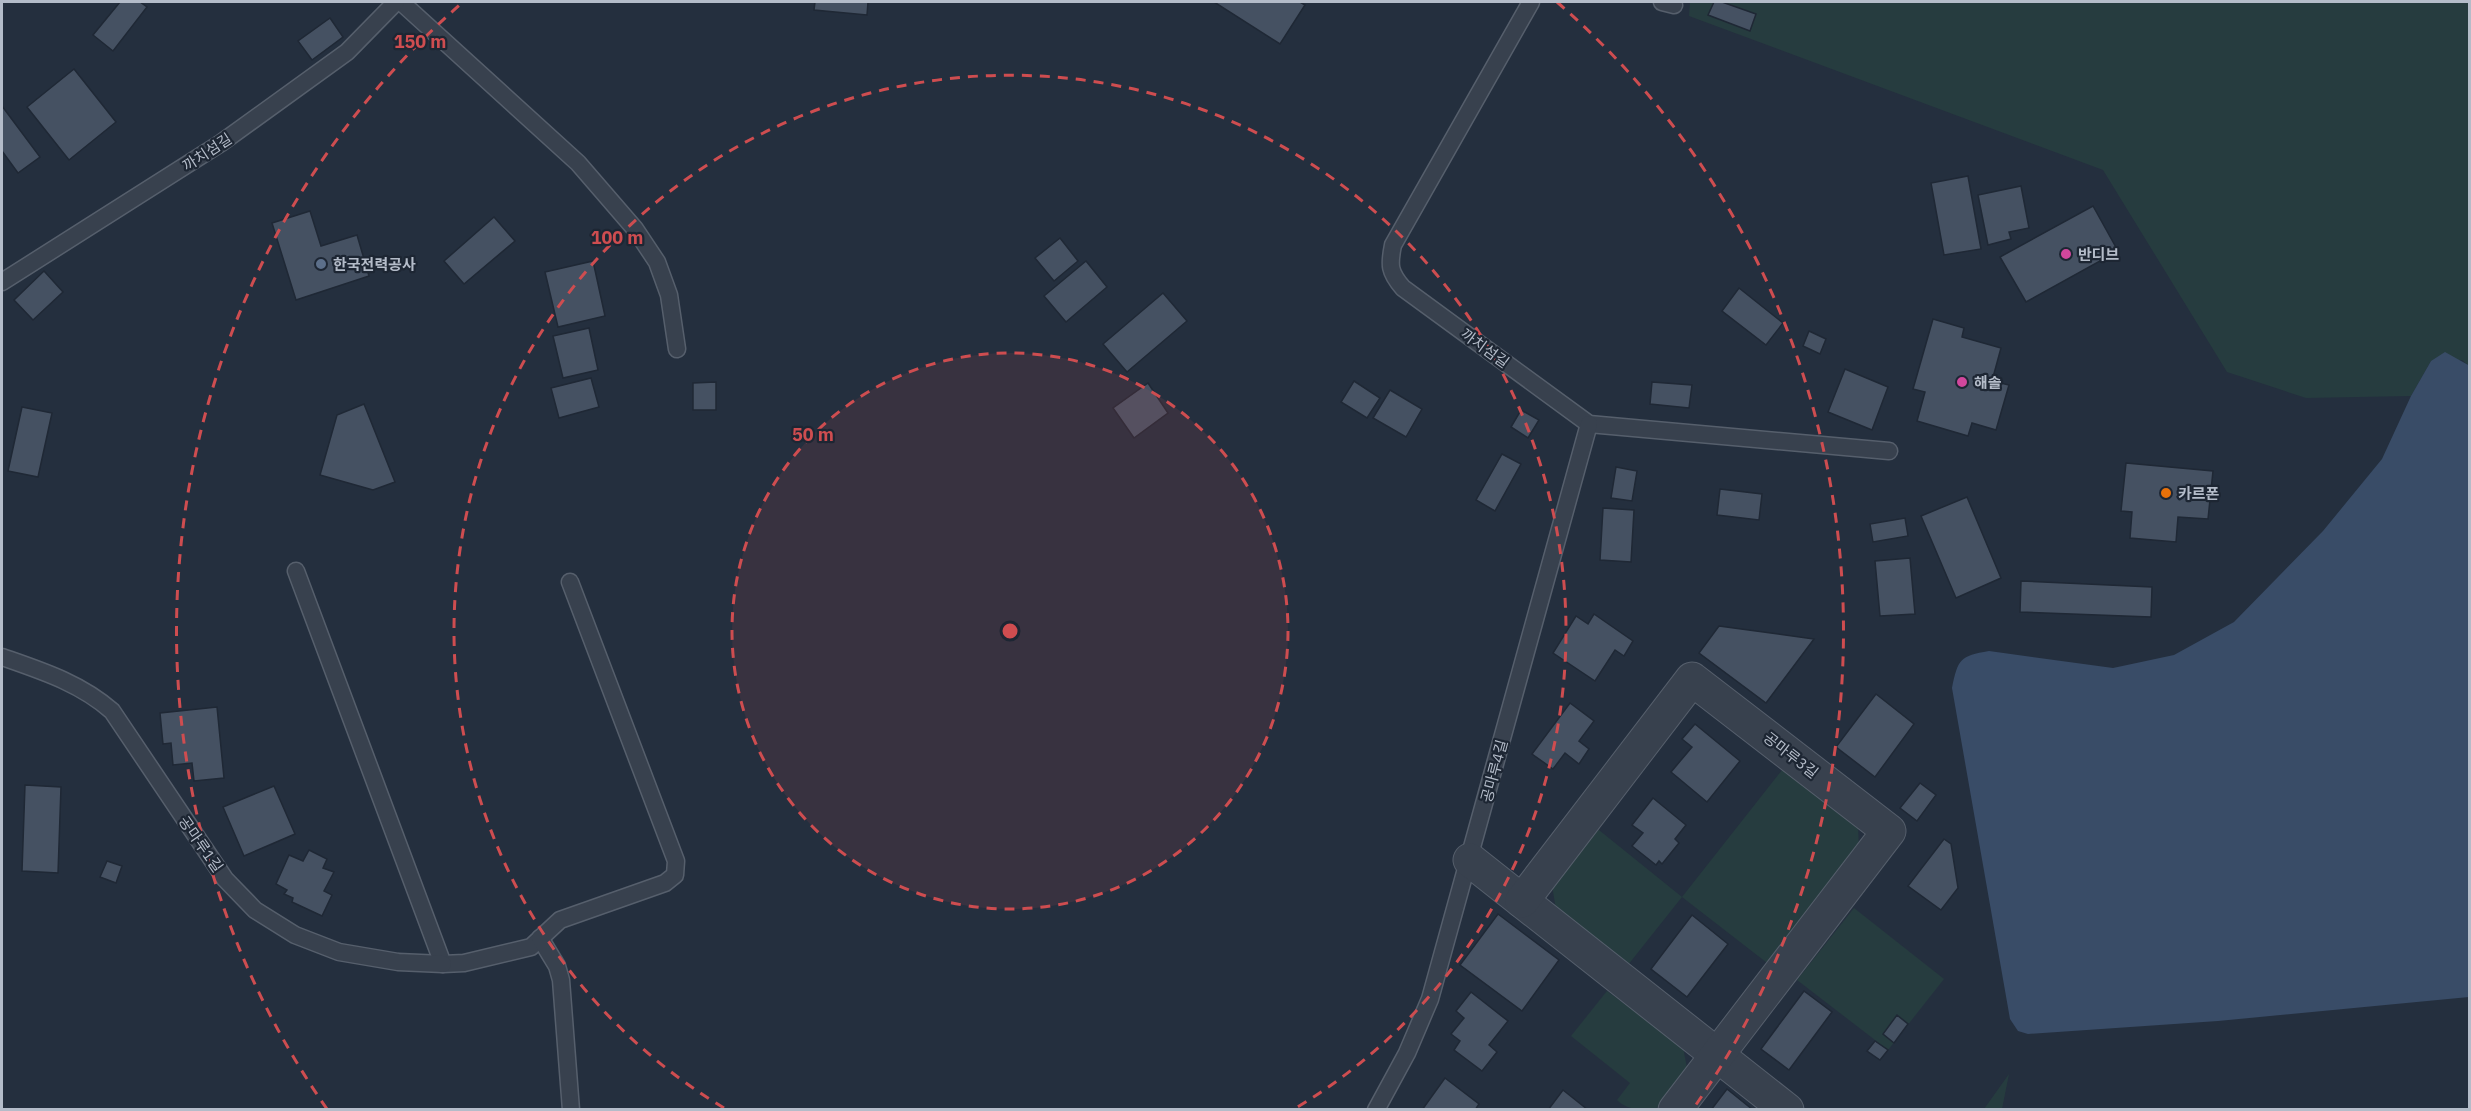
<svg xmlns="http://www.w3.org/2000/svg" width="2471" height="1111" font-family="'IBM Plex Sans','Noto Sans KR',sans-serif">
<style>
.green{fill:#263c3f}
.water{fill:#394c67}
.building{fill:#455162;stroke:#1f2835;stroke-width:1.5}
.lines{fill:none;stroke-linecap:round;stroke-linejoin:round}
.lane-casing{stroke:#565f6c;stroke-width:19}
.street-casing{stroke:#565f6c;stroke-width:35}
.lane{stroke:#38414e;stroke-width:16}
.street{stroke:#38414e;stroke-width:33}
.ring{fill:none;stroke:#ce4d50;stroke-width:3;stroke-dasharray:10 8}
.hotel-dot{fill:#d1479c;stroke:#1d2633;stroke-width:2}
.service-dot{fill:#5c6f8a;stroke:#1d2633;stroke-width:2}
.food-dot{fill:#e8710a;stroke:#1d2633;stroke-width:2}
.labels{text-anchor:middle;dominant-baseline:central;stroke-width:4.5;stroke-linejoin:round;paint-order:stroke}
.street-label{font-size:15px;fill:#b4bcc9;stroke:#1d2633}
.poi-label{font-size:15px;font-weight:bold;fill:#b4bcc9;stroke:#1d2633;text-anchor:start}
.centre{fill:#ce4d50;stroke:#1d2633;stroke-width:3}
.ring-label{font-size:18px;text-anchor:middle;font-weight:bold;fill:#ce4d50;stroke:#1d2633;stroke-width:4.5;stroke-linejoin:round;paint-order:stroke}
</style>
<rect width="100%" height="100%" fill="#242f3e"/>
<g class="green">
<polygon points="1690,2 2469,2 2469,366 2462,360 2431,361 2411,396 2306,398 2227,372 2103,170 1689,16"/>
<polygon points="1786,765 1858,825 1859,851 1771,966 1682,897 1628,965 1556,910 1552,885 1594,826 1682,897"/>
<polygon points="1854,908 1944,979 1888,1050 1797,980"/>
<path d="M1607,991L1683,1047L1687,1068L1656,1109C1640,1109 1628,1111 1617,1100L1630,1083L1571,1036Z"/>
<polygon points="2009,1074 2002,1109 1984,1109"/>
</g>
<path class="water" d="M2445,352L2470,366L2469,997L2218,1021L2028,1034L2018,1031L2010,1019L1952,688C1958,659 1960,656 1989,651L2113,668L2174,655L2234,622L2323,531L2382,459L2411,396L2431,361Z"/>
<g class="building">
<polygon points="120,2 140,2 147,7 113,51 93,35"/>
<polygon points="815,2 868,2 867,15 814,10"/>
<polygon points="1214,2 1300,2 1305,5 1280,44"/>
<polygon points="1714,2 1722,2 1756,14 1750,31 1708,15"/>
<polygon points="330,18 343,37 312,60 298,41"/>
<polygon points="74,69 116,122 69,160 27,107"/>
<polygon points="2,106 40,157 18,173 2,151"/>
<polygon points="1968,176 1981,249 1944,255 1931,183"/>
<polygon points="2021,186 2029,228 2009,232 2011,239 1988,245 1978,195"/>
<polygon points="2093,206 2118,251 2026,302 2000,257"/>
<polygon points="310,211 321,246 357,235 369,276 296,300 272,223"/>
<polygon points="494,217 515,241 464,284 444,261"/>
<polygon points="1060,238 1078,261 1054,281 1035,258"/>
<polygon points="593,261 605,316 558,327 545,272"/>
<polygon points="1086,261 1107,287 1066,322 1044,296"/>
<polygon points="44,271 63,292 33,320 14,300"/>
<polygon points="1739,288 1783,323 1766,345 1722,311"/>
<polygon points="1163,293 1187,321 1127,372 1103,344"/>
<polygon points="1933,319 1964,328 1962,337 2001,348 1992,381 2009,385 1996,430 1972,423 1968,436 1917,421 1925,392 1913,389"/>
<polygon points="589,328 598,370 563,378 553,336"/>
<polygon points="1809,331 1826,339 1820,354 1803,346"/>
<polygon points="1845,369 1888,387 1872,430 1828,412"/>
<polygon points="591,378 599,407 559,418 551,388"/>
<polygon points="1354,381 1380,398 1367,418 1341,402"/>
<polygon points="716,382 716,410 693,410 693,383"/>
<polygon points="1652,382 1692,385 1689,408 1650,404"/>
<polygon points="1148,383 1168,413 1134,438 1113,408"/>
<polygon points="1390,390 1422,409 1406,437 1373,418"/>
<polygon points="364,404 395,482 373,490 320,475 337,415"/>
<polygon points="22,407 52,413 38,477 8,471"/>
<polygon points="1521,410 1539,420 1528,438 1511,427"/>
<polygon points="1502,454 1521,464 1495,511 1476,500"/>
<polygon points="2126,463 2213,471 2208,519 2178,517 2176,542 2130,538 2132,512 2121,511"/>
<polygon points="1616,467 1637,471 1632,501 1611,498"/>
<polygon points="1720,489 1762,494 1759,520 1717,515"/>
<polygon points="1967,497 2001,578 1956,598 1921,516"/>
<polygon points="1603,508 1634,510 1631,562 1600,560"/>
<polygon points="1905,518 1908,536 1873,542 1870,524"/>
<polygon points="1910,558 1915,614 1880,616 1875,561"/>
<polygon points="2021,581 2152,587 2151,617 2020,612"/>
<polygon points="1594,614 1633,641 1624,656 1615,650 1595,681 1553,653 1576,616 1588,624"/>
<polygon points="1719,626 1814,639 1766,703 1699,653"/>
<polygon points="1876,694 1914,724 1875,777 1836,747"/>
<polygon points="1570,703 1594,721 1579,741 1589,749 1579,764 1565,753 1553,769 1532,754"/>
<polygon points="217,707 224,778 194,781 192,763 173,765 171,743 163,744 160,713"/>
<polygon points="1695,724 1740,761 1707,802 1671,772 1692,747 1682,739"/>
<polygon points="1920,783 1936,795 1917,821 1900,808"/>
<polygon points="25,785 61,787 58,873 22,871"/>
<polygon points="274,786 295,834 244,856 223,807"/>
<polygon points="1653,798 1686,825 1675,839 1679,843 1662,864 1659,861 1656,865 1632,846 1643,833 1632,825"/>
<polygon points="1944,839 1951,844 1958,888 1941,910 1908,886"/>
<polygon points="309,850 327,859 323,868 334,872 324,891 332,895 322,916 292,902 293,898 284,894 287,890 276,884 289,855 303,861"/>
<polygon points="107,861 122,866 116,883 100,877"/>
<polygon points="1498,914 1559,960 1522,1011 1460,965"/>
<polygon points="1692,915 1728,944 1687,997 1651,969"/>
<polygon points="1804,991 1832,1012 1789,1070 1761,1049"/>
<polygon points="1471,992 1508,1021 1489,1045 1497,1052 1482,1071 1454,1050 1460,1041 1451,1034 1464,1018 1456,1011"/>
<polygon points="1897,1015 1908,1024 1894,1043 1883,1034"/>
<polygon points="1875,1041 1888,1050 1880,1060 1867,1051"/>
<polygon points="1445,1078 1479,1104 1475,1110 1422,1110"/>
<polygon points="1727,1089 1753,1110 1711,1110"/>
<polygon points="1563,1090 1588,1110 1548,1110"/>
</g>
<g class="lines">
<defs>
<g id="lane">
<polyline points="401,2 578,163 635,229 657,262 669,295 677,349"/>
<path d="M1531,2L1393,245C1389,265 1389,272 1403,288L1589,424L1889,451"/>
<polyline points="1662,2 1674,5"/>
<polyline points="2,282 221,143 347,52 396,2"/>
<polyline points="296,571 443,964 464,963 531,947 560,920 665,883 675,875 676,861 570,582"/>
<path d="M2,657C42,671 80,683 112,711L225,879L255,910L295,935L339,952L398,962L443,964"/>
<polyline points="540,938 557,966 561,980 571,1110"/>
<polyline points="1376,1110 1407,1053 1430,999 1589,424"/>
</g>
<g id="street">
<polyline points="1470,860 1787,1110"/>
<polyline points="1522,901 1692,679 1889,831 1675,1110"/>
</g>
</defs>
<use href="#lane" class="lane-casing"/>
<use href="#street" class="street-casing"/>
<use href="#lane" class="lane"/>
<use href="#street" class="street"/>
</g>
<circle cx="1010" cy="631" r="278" fill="#ce4d50" fill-opacity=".12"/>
<g class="ring">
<circle cx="1010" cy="631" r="278"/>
<path d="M724 1108A556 556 0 1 1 1296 1108"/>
<path d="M327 1109A834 834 0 0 1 463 2M1557 2A834 834 0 0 1 1693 1109"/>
</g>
<g class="hotel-dot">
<circle cx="2066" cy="254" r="6"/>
<circle cx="1962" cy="382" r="6"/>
</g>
<circle class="service-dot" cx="321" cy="264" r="6"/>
<circle class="food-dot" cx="2166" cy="493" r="6"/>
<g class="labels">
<g class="street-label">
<text transform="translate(207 152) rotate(-33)">까치섬길</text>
<text transform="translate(1485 348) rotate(36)">까치섬길</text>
<text transform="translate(1791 755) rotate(38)">공마루3길</text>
<text transform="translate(1494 771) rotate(-75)">공마루4길</text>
<text transform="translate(201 844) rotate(55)">공마루1길</text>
</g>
<g class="poi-label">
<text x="2078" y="254">반디브</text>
<text x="333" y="264">한국전력공사</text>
<text x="1974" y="382">해솔</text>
<text x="2178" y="493">카르폰</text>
</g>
</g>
<circle cx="1010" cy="631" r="9" class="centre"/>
<g class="ring-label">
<text x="420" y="48">150 m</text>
<text x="617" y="244">100 m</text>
<text x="813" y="441">50 m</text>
</g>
<rect width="2471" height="1111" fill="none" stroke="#b4bcc9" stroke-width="6"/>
</svg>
